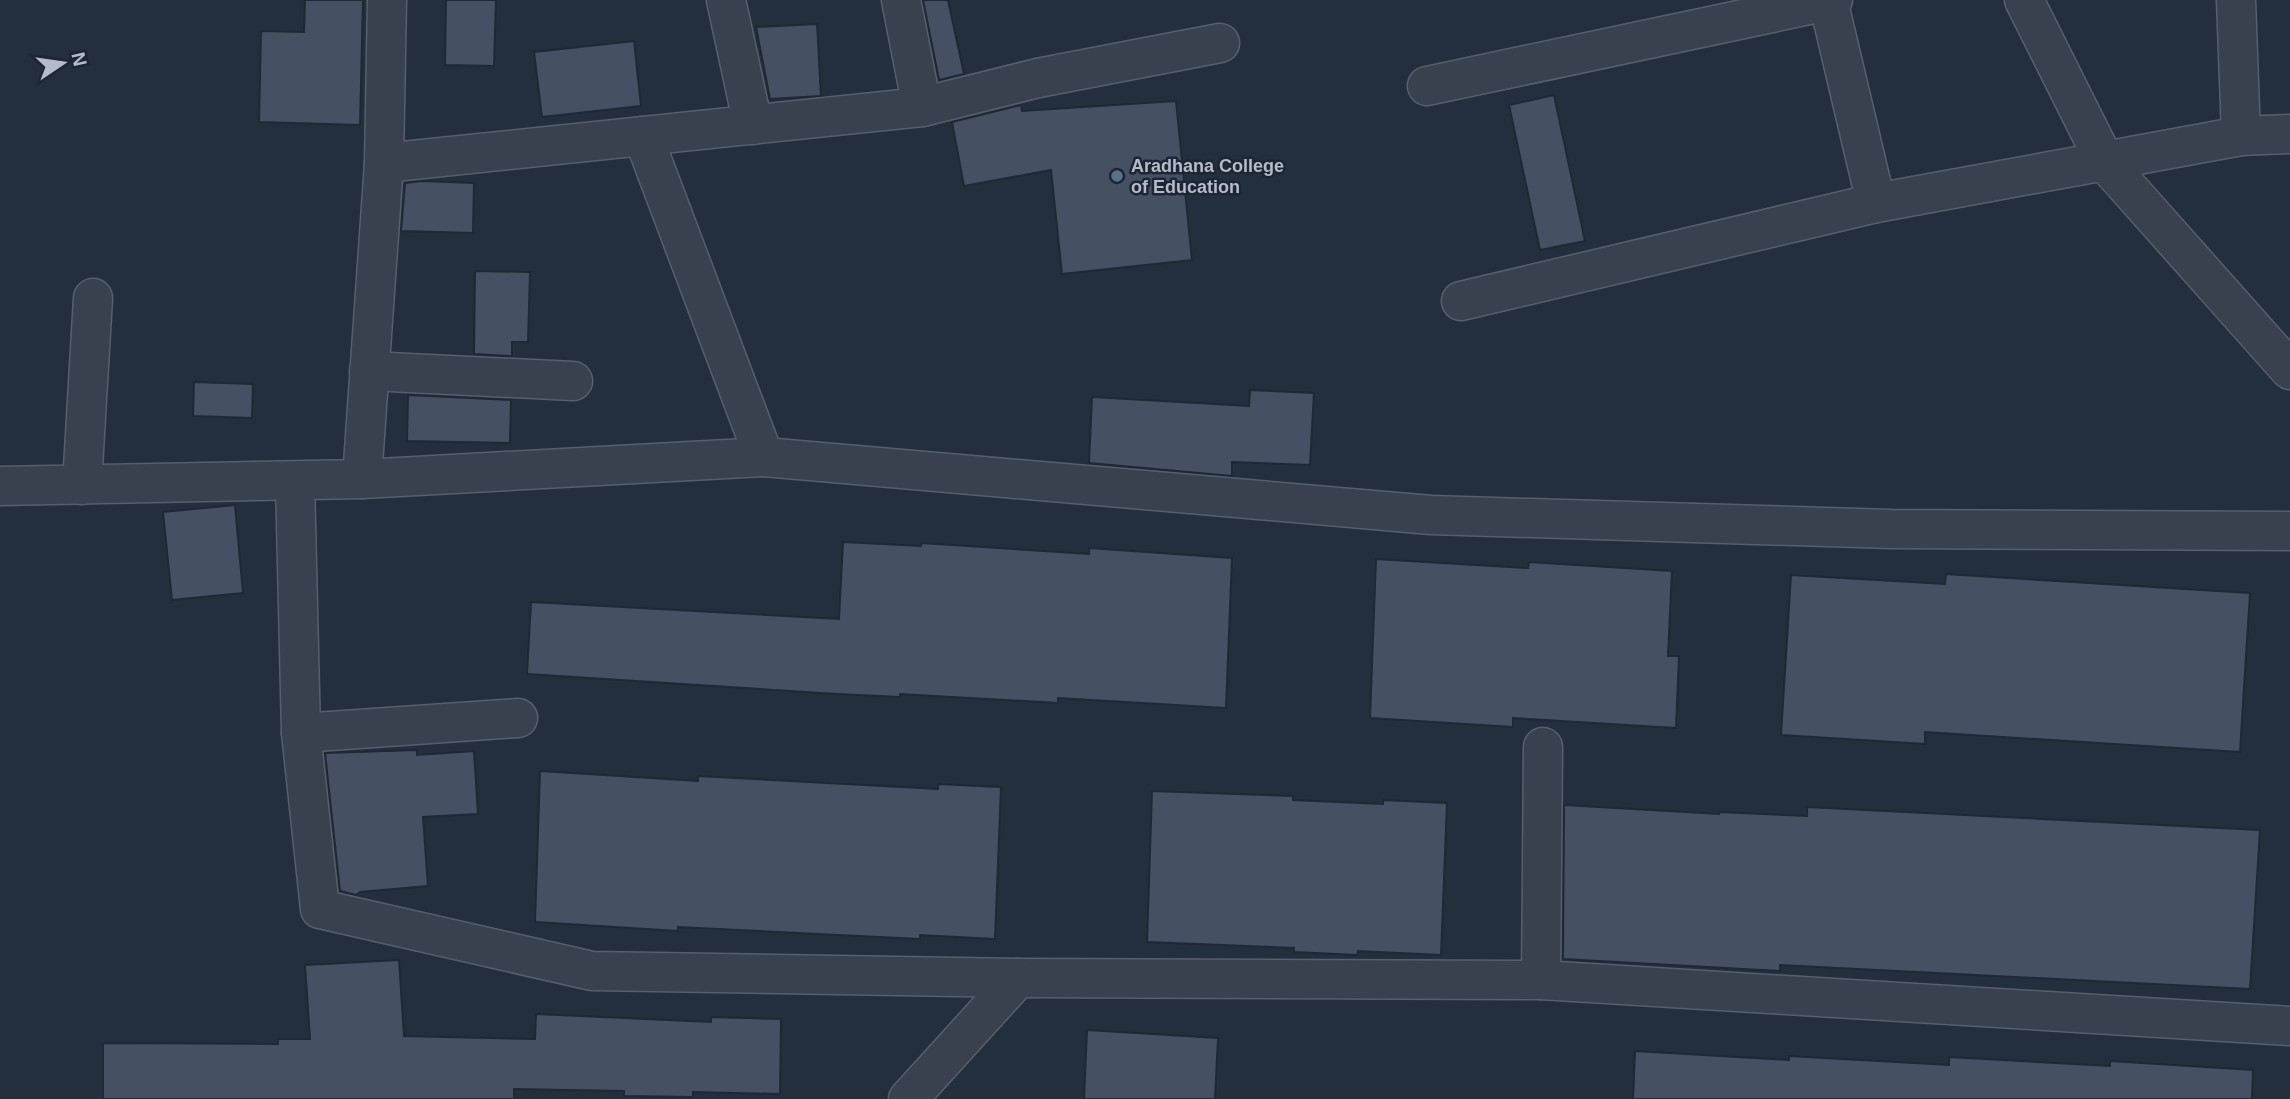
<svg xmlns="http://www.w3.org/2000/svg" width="2290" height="1099" font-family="Helvetica,sans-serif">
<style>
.building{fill:#455162;stroke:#1f2835;stroke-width:2}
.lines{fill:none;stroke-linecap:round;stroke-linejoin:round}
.street-casing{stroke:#565f6c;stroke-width:41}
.street{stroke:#38414e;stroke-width:38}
.service-dot{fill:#5c6f8a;stroke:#1d2633;stroke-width:2.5}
.labels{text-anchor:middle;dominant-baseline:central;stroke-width:5;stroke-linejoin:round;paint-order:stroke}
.poi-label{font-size:18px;font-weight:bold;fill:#b4bcc9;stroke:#1d2633;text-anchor:start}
</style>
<rect width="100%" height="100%" fill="#242f3e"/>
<g class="building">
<polygon points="305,0 363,0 360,125 259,122 261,31 304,32"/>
<polygon points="446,0 496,0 494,66 445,65"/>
<polygon points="923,0 948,0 964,74 939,80"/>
<polygon points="817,24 821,96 770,99 756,27"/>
<polygon points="634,41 641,106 542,117 534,52"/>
<polygon points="1554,95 1585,241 1540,250 1509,105"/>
<polygon points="1176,101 1192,260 1062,274 1051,170 964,186 952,122 1021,105 1022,111"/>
<polygon points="422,181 474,183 473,233 401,231 405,183"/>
<polygon points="475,271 530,272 528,342 512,342 512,356 474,354"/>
<polygon points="194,382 253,384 252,418 193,416"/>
<polygon points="1250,390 1314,393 1310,465 1232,462 1232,476 1089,463 1092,397 1249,406"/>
<polygon points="408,395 511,400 510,443 407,441"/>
<polygon points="235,505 243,593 172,600 163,512"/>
<polygon points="843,542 921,546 921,543 1089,554 1089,548 1232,558 1226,708 1058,698 1058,703 900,694 900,697 837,694 527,674 531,602 839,619"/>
<polygon points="1376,559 1528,568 1529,562 1672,571 1668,656 1679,656 1676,728 1513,718 1513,727 1370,718"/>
<polygon points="1946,574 2250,593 2240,752 1925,732 1925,744 1781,735 1791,575 1945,584"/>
<polygon points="417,750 417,755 474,751 478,814 423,817 428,886 360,892 356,895 340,891 325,753"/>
<polygon points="540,771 698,781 698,776 938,789 938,784 1001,787 995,939 920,935 920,939 678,927 678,931 535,922"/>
<polygon points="1152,791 1293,796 1293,800 1383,804 1383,800 1447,803 1441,955 1358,951 1357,955 1294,952 1294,948 1147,942"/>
<polygon points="1564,805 1719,814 1719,812 1807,816 1807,807 2260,830 2250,989 1780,965 1780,971 1563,959"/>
<polygon points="399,960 404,1036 535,1039 536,1014 711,1022 711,1017 781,1019 780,1094 693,1092 693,1097 624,1096 624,1091 514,1089 514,1099 103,1099 103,1043 278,1044 278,1039 310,1039 305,965"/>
<polygon points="1087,1030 1218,1038 1215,1099 1084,1099"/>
<polygon points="1635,1051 1789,1060 1789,1056 1949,1065 1949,1057 2110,1066 2110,1061 2253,1070 2252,1099 1633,1099"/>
</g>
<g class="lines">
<defs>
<g id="street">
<polyline points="726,0 753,125"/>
<polyline points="901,0 922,107"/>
<polyline points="1828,0 1876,203"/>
<polyline points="2024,0 2105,162 2290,370"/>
<polyline points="2236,0 2241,136"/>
<polyline points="1427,86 1833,0"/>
<polyline points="643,136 764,457"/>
<polyline points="384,163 387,0"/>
<polyline points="1461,301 1876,203 2241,136 2290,134"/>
<polyline points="369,371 573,381"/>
<polyline points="362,479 764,457 1431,515 1891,529 2290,531"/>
<polyline points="295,481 301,733 320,909 592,971 1018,978 1541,980 1543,747"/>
<polyline points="82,485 93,298"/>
<polyline points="0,486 362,479 384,163 922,107 1038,78 1220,43"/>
<polyline points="301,733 518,718"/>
<polyline points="1541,980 2290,1026"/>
<polyline points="908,1099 1018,978"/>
</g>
</defs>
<use href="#street" class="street-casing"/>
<use href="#street" class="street"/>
</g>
<circle class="service-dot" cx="1117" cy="176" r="7"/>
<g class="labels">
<g class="poi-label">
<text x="1131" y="166">Aradhana College<tspan x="1131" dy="21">of Education</tspan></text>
</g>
</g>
<g transform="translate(63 63) rotate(77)" stroke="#1d2633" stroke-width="5" paint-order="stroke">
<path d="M0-5L12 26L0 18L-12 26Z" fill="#b4bcc9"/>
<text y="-10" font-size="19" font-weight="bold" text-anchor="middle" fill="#b4bcc9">N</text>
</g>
</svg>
